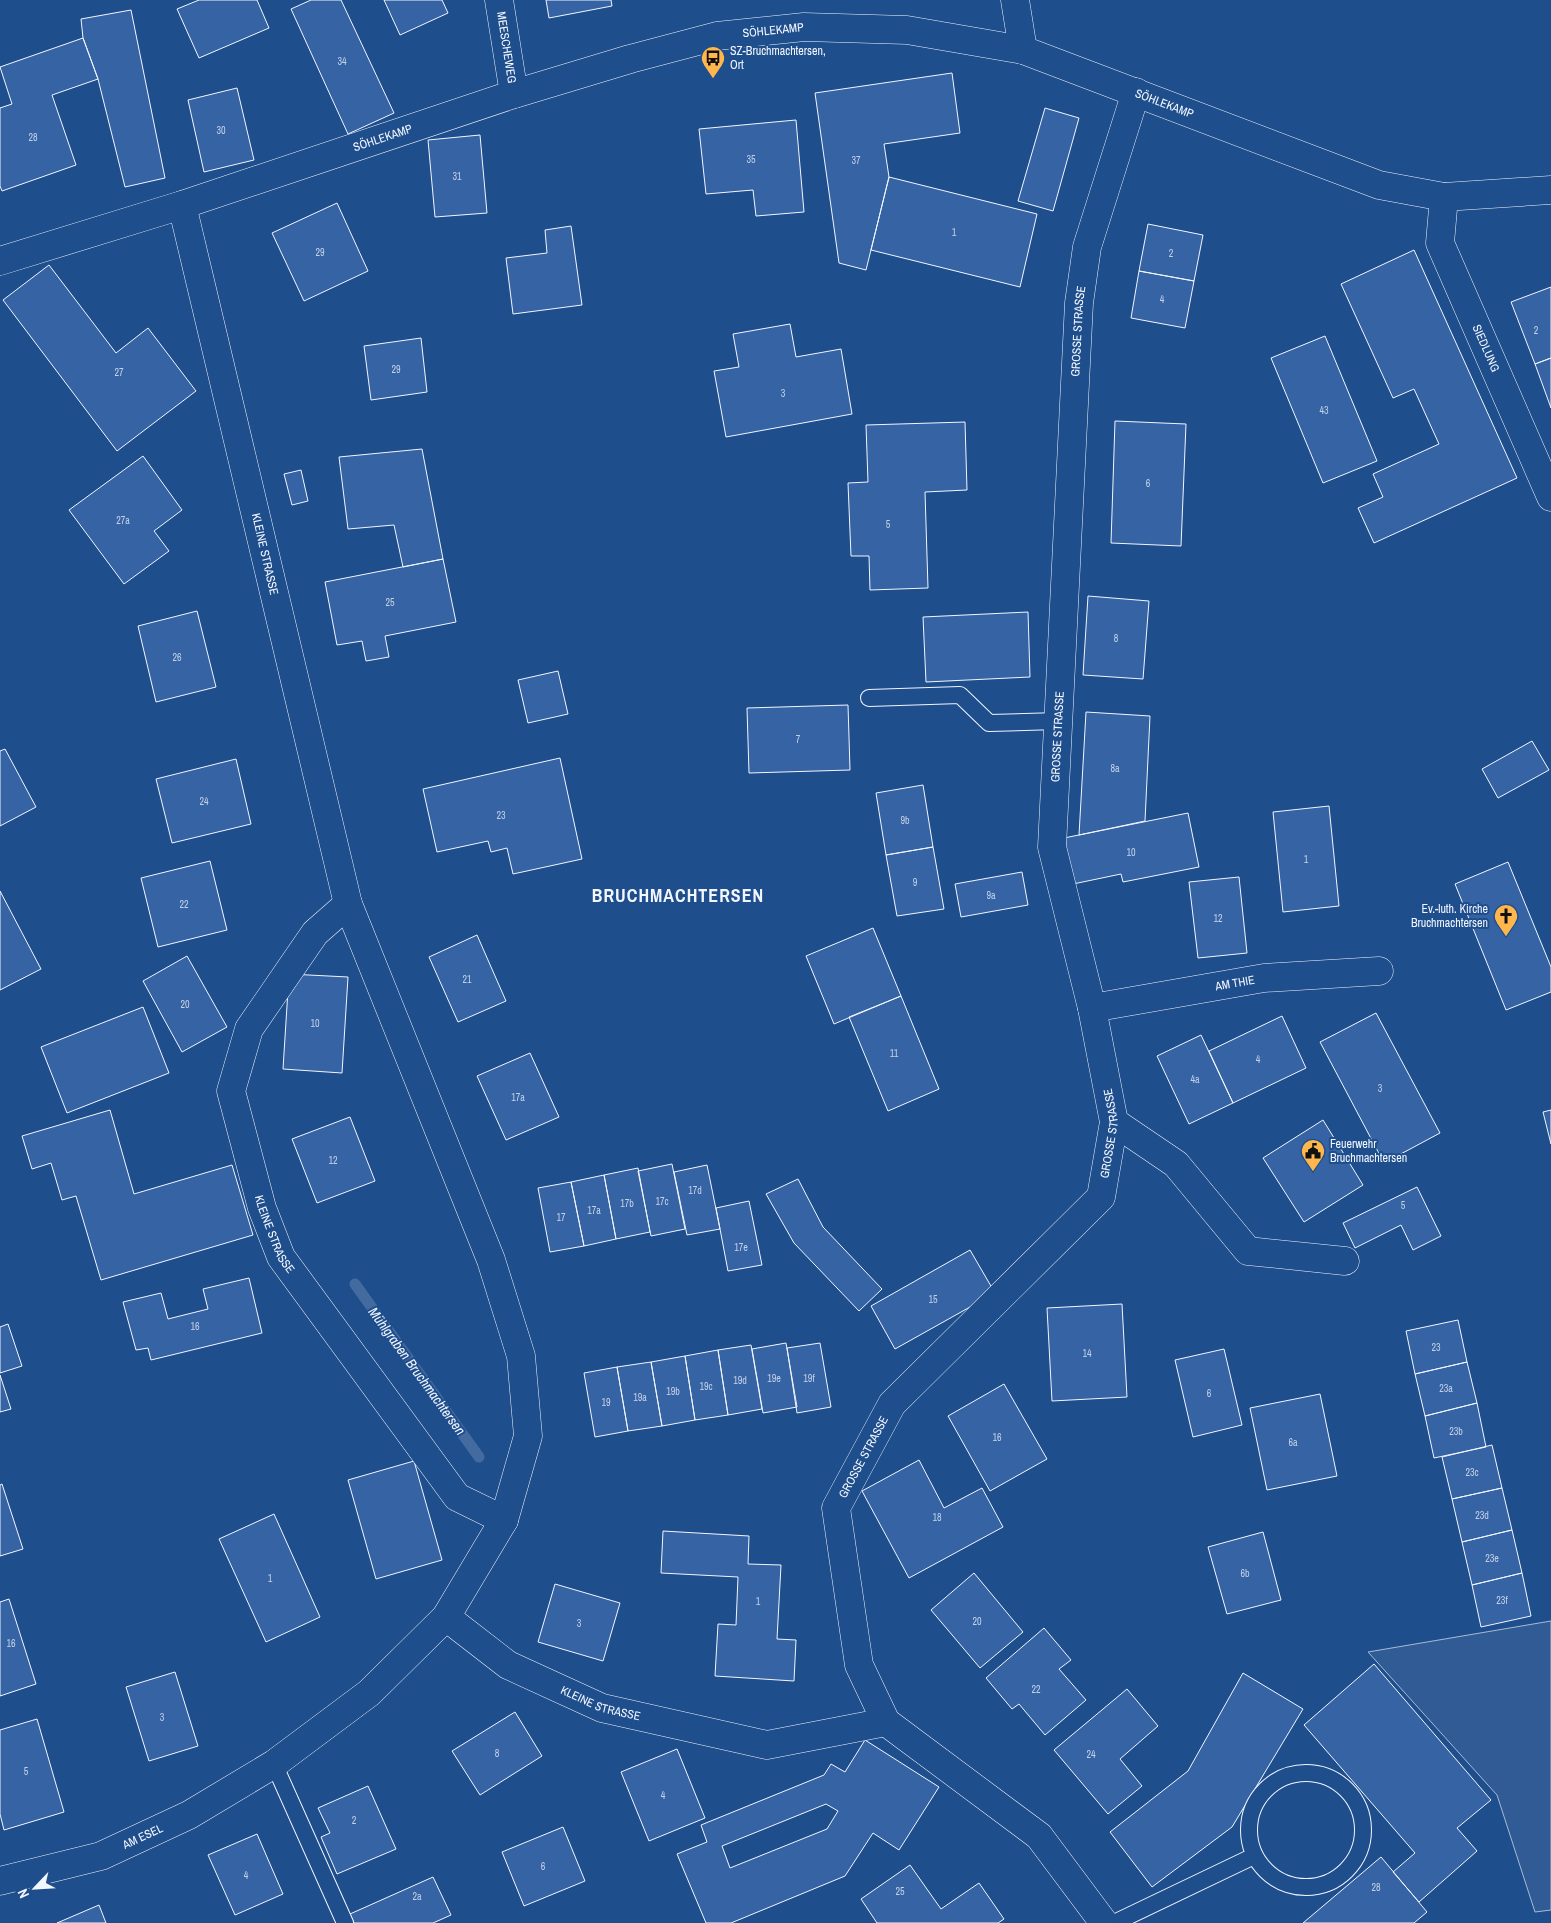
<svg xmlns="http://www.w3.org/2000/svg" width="1551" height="1923" font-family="'Archivo Narrow',sans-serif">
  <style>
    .built { fill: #305b95; stroke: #a8bbd7 }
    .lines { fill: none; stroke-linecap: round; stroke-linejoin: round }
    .stream { stroke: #446ba0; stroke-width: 11 }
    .building { fill: #3563a3; stroke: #f2f6ff; fill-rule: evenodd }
    .lane-casing { stroke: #f2f6ff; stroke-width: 18 }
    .street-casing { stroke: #f2f6ff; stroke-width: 29 }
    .secondary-casing { stroke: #f2f6ff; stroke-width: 29 }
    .lane { stroke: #1f4e8c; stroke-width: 16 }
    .street { stroke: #1f4e8c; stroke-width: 28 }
    .secondary { stroke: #1f4e8c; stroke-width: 28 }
    .labels { text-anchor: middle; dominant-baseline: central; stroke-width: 4; stroke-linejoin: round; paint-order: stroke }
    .number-label { font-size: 10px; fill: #c3d1e8 }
    .street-label { font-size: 12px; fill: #f2f6ff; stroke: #1f4e8c }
    .poi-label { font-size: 12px; fill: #f2f6ff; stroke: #1f4e8c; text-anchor: start }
    .water-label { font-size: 14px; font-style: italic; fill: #f2f6ff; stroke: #1f4e8c }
    .district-label { font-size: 18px; font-weight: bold; letter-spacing: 1px; fill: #f2f6ff; stroke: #1f4e8c }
  </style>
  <rect width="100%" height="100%" fill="#1f4e8c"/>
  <!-- built -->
  <path class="built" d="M1551,1621V1910L1535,1912L1497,1795L1368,1652Z"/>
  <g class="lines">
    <!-- stream -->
    <path class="stream" d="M355,1284L479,1457"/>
  </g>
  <!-- building -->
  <path class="building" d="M199,0H257L269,28L199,58L177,9Z
    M311,0H341L394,113L348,134L291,9Z
    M384,0H442L448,13L400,35Z
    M546,0H611L612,6L549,18Z
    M131,10L165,178L125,187L98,79L83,38L81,19Z
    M83,38L98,79L52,95L76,165L2,191L0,186V108L12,104L0,67Z
    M952,73L960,133L884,144L889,177L866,270L839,263L815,93Z
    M237,88L254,160L204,172L188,100Z
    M1045,108L1079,118L1053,211L1018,201Z
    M796,120L804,212L756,216L753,190L706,194L699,129Z
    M480,135L487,213L435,217L428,140Z
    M889,177L1037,214L1020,287L871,250Z
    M337,203L368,271L304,301L272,233Z
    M1148,224L1203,235L1194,281L1139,271Z
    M571,226L582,305L513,314L506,258L547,253L545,230Z
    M1414,250L1517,478L1374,543L1358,508L1383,497L1373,474L1439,444L1414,389L1393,398L1341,284Z
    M49,265L116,353L148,328L196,391L117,451L3,300Z
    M1139,271L1194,281L1185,328L1131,318Z
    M1551,287V358L1535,364L1511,302Z
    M790,324L796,357L841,349L852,414L726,437L714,371L739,367L733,334Z
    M1325,336L1377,461L1323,483L1271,358Z
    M421,338L427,392L371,400L364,346Z
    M1551,358V408L1535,364Z
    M1115,421L1186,424L1181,546L1111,543Z
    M965,422L967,490L925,492L928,588L870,590L869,556H851L848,483L868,482L866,425Z
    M422,449L443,559L403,567L394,525L348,529L339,457Z
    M143,456L182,510L154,531L169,551L124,584L69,510Z
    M301,470L308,501L292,505L284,474Z
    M443,559L456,622L385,636L389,657L366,661L362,641L337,645L325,582Z
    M1088,596L1149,601L1143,679L1083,675Z
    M197,611L216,687L156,702L138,626Z
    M1028,612L1030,677L926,682L923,617Z
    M558,671L568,714L528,723L518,680Z
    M848,705L850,770L749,773L747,708Z
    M1086,712L1150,716L1145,821L1079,835Z
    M1532,741L1549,770L1498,798L1482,769Z
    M5,749L36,807L0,826V751Z
    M560,758L582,859L513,874L507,848L491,852L488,841L437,852L423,789Z
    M236,759L251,824L172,843L156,779Z
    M923,785L933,847L886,855L876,793Z
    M1329,806L1339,906L1283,912L1273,812Z
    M1188,813L1199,867L1123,882L1121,874L1073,884L1064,838Z
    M933,847L944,909L897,916L886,855Z
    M210,861L227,930L158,947L141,878Z
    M1508,862L1551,967V992L1506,1010L1455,884Z
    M1022,872L1028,905L961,917L955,884Z
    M1239,877L1247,953L1198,958L1189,882Z
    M0,891L41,969L0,990Z
    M873,928L901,996L834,1024L806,956Z
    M477,935L506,1001L458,1022L429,957Z
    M187,956L227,1027L182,1052L143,981Z
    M289,974L348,977L342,1073L283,1069Z
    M901,996L939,1089L888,1111L849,1017Z
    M143,1007L169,1073L67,1113L41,1047Z
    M1376,1013L1440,1133L1384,1163L1320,1042Z
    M1282,1016L1306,1068L1233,1103L1209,1051Z
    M1201,1035L1233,1103L1189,1124L1157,1056Z
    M530,1053L559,1117L506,1140L477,1076Z
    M110,1110L134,1194L232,1165L253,1235L101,1280L76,1196L62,1200L51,1163L32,1169L22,1136Z
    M1551,1110V1144L1543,1112Z
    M350,1117L375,1181L317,1203L292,1139Z
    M1323,1120L1363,1185L1304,1222L1263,1158Z
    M672,1164L685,1229L651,1236L638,1171Z
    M707,1165L720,1229L687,1235L674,1172Z
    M638,1168L650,1232L616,1239L604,1175Z
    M604,1175L616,1239L584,1246L571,1182Z
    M798,1179L823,1227L882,1289L859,1311L794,1243L766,1194Z
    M571,1182L584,1246L550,1252L538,1188Z
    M1417,1187L1441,1236L1413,1250L1401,1225L1355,1248L1343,1223Z
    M749,1201L762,1265L728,1271L716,1208Z
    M970,1250L995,1293L895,1349L871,1306Z
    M249,1278L262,1333L151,1360L148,1348L136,1350L123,1302L161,1293L168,1319L208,1309L203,1289Z
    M1122,1304L1127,1397L1052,1401L1047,1308Z
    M1458,1320L1467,1362L1415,1374L1406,1331Z
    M8,1324L22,1366L0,1373V1327Z
    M786,1343L797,1407L763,1413L752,1349Z
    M820,1343L831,1407L797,1413L787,1348Z
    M751,1345L762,1409L728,1415L718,1350Z
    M1224,1349L1242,1425L1193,1437L1175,1360Z
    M718,1350L728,1415L695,1420L685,1356Z
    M685,1356L695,1420L662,1426L651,1362Z
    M651,1362L662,1426L628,1431L617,1367Z
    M1467,1362L1477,1403L1425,1416L1415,1374Z
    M617,1367L628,1431L595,1437L584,1373Z
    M0,1375L11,1409L0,1412Z
    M1004,1384L1047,1459L990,1491L948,1416Z
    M1320,1394L1337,1476L1267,1490L1250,1408Z
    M1477,1403L1486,1447L1434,1458L1425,1416Z
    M1492,1445L1502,1488L1452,1499L1442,1457Z
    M919,1460L944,1508L982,1488L1003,1527L909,1578L862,1491Z
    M414,1461L442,1560L376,1579L348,1480Z
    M2,1484L23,1549L0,1556V1485Z
    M1502,1488L1512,1530L1462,1542L1452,1499Z
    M274,1514L320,1617L266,1642L219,1539Z
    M1512,1530L1522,1573L1472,1585L1462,1542Z
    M663,1531L749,1536L748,1564L781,1565L777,1639L796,1640L794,1681L715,1676L718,1624L736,1625L738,1577L661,1573Z
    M1263,1532L1281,1600L1227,1614L1208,1547Z
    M974,1573L1023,1632L980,1668L931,1610Z
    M1522,1573L1531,1616L1481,1627L1472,1585Z
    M555,1584L620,1603L603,1661L538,1642Z
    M9,1599L36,1684L0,1696V1602Z
    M1044,1628L1071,1660L1059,1669L1086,1700L1045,1735L1019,1704L1012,1709L986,1678Z
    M1374,1664L1491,1800L1457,1828L1477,1851L1419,1902L1393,1872L1415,1853L1304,1725Z
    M175,1672L198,1746L149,1761L126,1687Z
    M1243,1673L1303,1709L1232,1827L1152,1887L1110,1832L1188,1771Z
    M1127,1689L1158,1726L1120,1759L1142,1786L1108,1814L1054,1750Z
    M515,1712L542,1756L480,1795L452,1751Z
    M37,1719L64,1812L4,1830L0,1814V1730Z
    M865,1740L939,1787L899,1850L873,1833L845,1876L731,1923H706L677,1854L707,1842L701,1825L824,1775L831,1764L845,1772ZM826,1804L838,1811L827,1829L730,1868L722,1846Z
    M677,1749L705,1818L649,1841L621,1772Z
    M368,1786L396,1849L337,1874L321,1837L330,1833L318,1808Z
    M563,1827L585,1881L524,1906L502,1852Z
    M257,1834L283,1894L235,1915L208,1855Z
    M1381,1857L1427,1912L1414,1923H1303Z
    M910,1865L941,1909L979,1883L1004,1919L998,1923H877L861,1899Z
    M433,1877L451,1915L433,1923H354L350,1914Z
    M99,1905L106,1923H57Z"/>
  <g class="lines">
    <!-- lane casing -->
    <g class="lane-casing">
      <path id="lane" d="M869,698L960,695L989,723L1058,721
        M274,1764L345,1923
        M1249 1830a57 57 0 1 1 114 0a57 57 0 1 1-114 0Z
        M1114,1923L1254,1856"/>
    </g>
    <!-- street casing -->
    <g class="street-casing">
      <g id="street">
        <path id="s1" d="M499,0L514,94"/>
        <path d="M1015,0L1023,50"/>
        <path id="s2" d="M1444,197L1440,243L1551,497"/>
        <path id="s3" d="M348,904L315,933L249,1029L231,1091L262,1208L281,1257L457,1497L504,1520"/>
        <path id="s4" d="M1092,1008L1264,978L1379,971"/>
        <path d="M1114,1122L1176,1164L1248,1251L1345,1261"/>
        <path id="s5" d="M446,1617L508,1665L602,1708L767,1745L886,1722"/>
        <path id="s6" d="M0,1881L101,1856L189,1815L274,1764L369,1693L446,1617L504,1520L528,1436L521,1356L491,1260L348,904L182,205"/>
        <path id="s7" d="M1104,1923L1039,1836L886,1722L859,1665L836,1508L892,1404L1101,1197L1114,1122L1092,1008L1052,847L1079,303L1087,247L1136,92"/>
      </g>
    </g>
    <!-- secondary casing -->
    <g class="secondary-casing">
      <g id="secondary">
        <path id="s8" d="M0,261L182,205L514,94L630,59L717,36L804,27L907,30L1023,50L1379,185L1444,197L1551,190"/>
      </g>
    </g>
    <!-- lane -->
    <use href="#lane" class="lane"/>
    <!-- street -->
    <use href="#street" class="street"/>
    <!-- secondary -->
    <use href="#secondary" class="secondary"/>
  </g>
  <!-- icons -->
  <defs>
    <g id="bus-pin" transform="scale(1.25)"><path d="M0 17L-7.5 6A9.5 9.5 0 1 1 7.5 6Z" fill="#ffb74d" stroke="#1f4e8c"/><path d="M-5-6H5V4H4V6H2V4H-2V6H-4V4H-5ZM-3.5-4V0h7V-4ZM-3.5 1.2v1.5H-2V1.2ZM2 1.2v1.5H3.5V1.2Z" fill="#111"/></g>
    <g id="church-pin" transform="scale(1.25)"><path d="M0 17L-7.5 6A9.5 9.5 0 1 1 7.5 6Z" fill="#ffb74d" stroke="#1f4e8c"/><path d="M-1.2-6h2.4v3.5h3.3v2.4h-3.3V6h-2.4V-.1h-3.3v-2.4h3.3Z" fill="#111"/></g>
    <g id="civic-pin" transform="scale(1.25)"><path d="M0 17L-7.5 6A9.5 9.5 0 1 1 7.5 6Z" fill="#ffb74d" stroke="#1f4e8c"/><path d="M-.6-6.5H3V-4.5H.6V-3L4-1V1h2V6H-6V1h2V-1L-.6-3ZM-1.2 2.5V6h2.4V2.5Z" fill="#111"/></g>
  </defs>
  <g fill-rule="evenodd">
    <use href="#bus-pin" x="713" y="58"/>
    <use href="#church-pin" x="1506" y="916"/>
    <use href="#civic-pin" x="1313" y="1151"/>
  </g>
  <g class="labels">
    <!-- number labels -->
    <g class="number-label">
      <text x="342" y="61">34</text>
      <text x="221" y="130">30</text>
      <text x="33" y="137">28</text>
      <text x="751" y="159">35</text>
      <text x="856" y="160">37</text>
      <text x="457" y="176">31</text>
      <text x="954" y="232">1</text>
      <text x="320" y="252">29</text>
      <text x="1171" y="253">2</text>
      <text x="1162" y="299">4</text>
      <text x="1536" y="330">2</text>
      <text x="396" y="369">29</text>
      <text x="119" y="372">27</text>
      <text x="783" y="393">3</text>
      <text x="1324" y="410">43</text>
      <text x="1148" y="483">6</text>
      <text x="123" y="520">27a</text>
      <text x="888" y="524">5</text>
      <text x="390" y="602">25</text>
      <text x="1116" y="638">8</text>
      <text x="177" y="657">26</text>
      <text x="798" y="739">7</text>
      <text x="1115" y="768">8a</text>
      <text x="204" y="801">24</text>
      <text x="501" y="815">23</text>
      <text x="905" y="820">9b</text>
      <text x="1131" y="852">10</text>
      <text x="1306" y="859">1</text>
      <text x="915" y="882">9</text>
      <text x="991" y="895">9a</text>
      <text x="184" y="904">22</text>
      <text x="1218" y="918">12</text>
      <text x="467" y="979">21</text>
      <text x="185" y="1004">20</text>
      <text x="315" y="1023">10</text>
      <text x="894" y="1053">11</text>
      <text x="1258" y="1059">4</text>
      <text x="1195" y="1079">4a</text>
      <text x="1380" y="1088">3</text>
      <text x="518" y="1097">17a</text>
      <text x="333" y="1160">12</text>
      <text x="695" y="1190">17d</text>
      <text x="662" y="1201">17c</text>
      <text x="627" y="1203">17b</text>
      <text x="1403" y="1205">5</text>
      <text x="594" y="1210">17a</text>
      <text x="561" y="1217">17</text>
      <text x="741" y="1247">17e</text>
      <text x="933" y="1299">15</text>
      <text x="195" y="1326">16</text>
      <text x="1436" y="1347">23</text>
      <text x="1087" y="1353">14</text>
      <text x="774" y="1378">19e</text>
      <text x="809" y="1378">19f</text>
      <text x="740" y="1380">19d</text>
      <text x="706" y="1386">19c</text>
      <text x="1446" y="1388">23a</text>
      <text x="673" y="1391">19b</text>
      <text x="1209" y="1393">6</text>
      <text x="640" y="1397">19a</text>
      <text x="606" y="1402">19</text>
      <text x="1456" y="1431">23b</text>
      <text x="997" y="1437">16</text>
      <text x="1293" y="1442">6a</text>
      <text x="1472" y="1472">23c</text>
      <text x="1482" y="1515">23d</text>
      <text x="937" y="1517">18</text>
      <text x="1492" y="1558">23e</text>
      <text x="1245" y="1573">6b</text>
      <text x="270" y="1578">1</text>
      <text x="1502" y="1600">23f</text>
      <text x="758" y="1601">1</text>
      <text x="977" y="1621">20</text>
      <text x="579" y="1623">3</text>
      <text x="11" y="1643">16</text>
      <text x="1036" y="1689">22</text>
      <text x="162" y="1717">3</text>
      <text x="497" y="1753">8</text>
      <text x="1091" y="1754">24</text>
      <text x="26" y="1771">5</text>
      <text x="663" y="1795">4</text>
      <text x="354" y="1820">2</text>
      <text x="543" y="1866">6</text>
      <text x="246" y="1875">4</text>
      <text x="1376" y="1887">28</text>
      <text x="900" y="1891">25</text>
      <text x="417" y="1896">2a</text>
    </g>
    <!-- street labels -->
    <g class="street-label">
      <text stroke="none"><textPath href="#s8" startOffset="808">SÖHLEKAMP</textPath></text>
      <text stroke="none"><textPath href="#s1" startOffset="48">MEESCHEWEG</textPath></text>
      <text stroke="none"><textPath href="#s8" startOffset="1211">SÖHLEKAMP</textPath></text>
      <text stroke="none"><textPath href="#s8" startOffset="402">SÖHLEKAMP</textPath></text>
      <text stroke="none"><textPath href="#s7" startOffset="1808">GROSSE STRASSE</textPath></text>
      <text stroke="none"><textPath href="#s2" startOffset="161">SIEDLUNG</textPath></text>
      <text transform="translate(265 554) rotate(77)">KLEINE STRASSE</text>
      <text stroke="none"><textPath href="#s7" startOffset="1402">GROSSE STRASSE</textPath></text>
      <text stroke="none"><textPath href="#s4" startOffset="145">AM THIE</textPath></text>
      <text stroke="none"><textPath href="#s7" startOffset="998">GROSSE STRASSE</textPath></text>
      <text stroke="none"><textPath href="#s3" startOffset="375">KLEINE STRASSE</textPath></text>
      <text stroke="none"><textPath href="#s7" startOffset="579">GROSSE STRASSE</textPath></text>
      <text stroke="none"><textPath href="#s5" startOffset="179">KLEINE STRASSE</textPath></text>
      <text stroke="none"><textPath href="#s6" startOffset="150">AM ESEL</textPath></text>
    </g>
    <!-- poi labels -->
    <g class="poi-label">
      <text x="730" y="51">SZ-Bruchmachtersen,<tspan x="730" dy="14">Ort</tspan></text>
      <text x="1488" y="909" text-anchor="end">Ev.-luth. Kirche<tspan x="1488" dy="14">Bruchmachtersen</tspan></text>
      <text x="1330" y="1144">Feuerwehr<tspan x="1330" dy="14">Bruchmachtersen</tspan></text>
    </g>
    <!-- water labels -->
    <g class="water-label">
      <text transform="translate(417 1371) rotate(54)">Mühlgraben Bruchmachtersen</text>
    </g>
    <!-- district labels -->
    <g class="district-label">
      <text x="678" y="895">BRUCHMACHTERSEN</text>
    </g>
  </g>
  <!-- north arrow -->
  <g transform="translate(35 1888) rotate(245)" stroke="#1f4e8c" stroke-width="4" paint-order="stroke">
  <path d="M0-4L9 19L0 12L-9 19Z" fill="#f2f6ff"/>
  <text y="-8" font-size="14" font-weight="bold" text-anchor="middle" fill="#f2f6ff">N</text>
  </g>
</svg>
